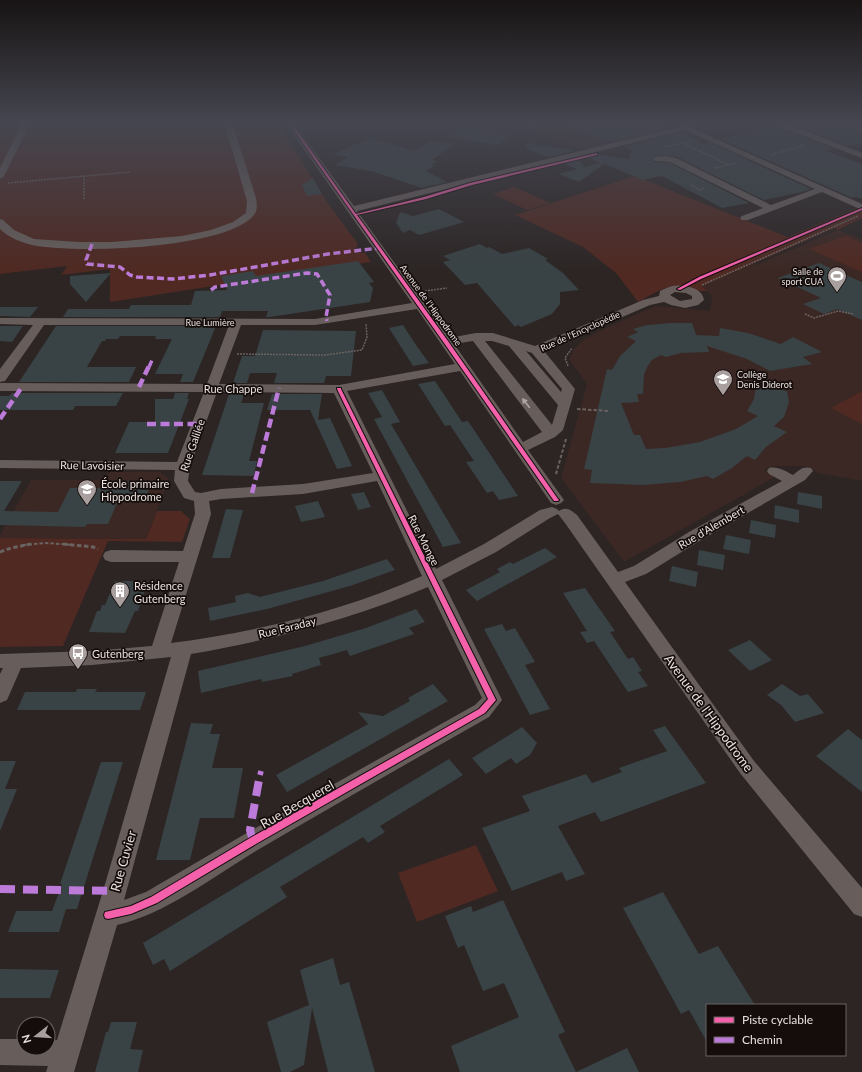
<svg xmlns="http://www.w3.org/2000/svg" width="862" height="1072" font-family="Lato,sans-serif">
  <style>
    .built { fill: #3b2824 }
    .green { fill: #4f2922 }
    .building { fill: #394244 }
    .lines { fill: none; stroke-linecap: round; stroke-linejoin: round }
    .path-far2 { stroke: #696260; stroke-width: 1.5; stroke-dasharray: 2 1; stroke-linecap: butt }
    .path-far1 { stroke: #696260; stroke-width: 2; stroke-dasharray: 3.5 2; stroke-linecap: butt }
    .path { stroke: #696260; stroke-width: 3; stroke-dasharray: 4.5 2.5; stroke-linecap: butt }
    .minor { fill: #675e5c; fill-rule: evenodd }
    .quiet-far3 { stroke: #bd7bd9; stroke-width: 3.5; stroke-dasharray: 7 3.5; stroke-linecap: butt }
    .quiet-far2 { stroke: #bd7bd9; stroke-width: 4.5; stroke-dasharray: 9 4.5; stroke-linecap: butt }
    .quiet-far1 { stroke: #bd7bd9; stroke-width: 5.5; stroke-dasharray: 12 5.5; stroke-linecap: butt }
    .quiet { stroke: #bd7bd9; stroke-width: 8; stroke-dasharray: 15 8; stroke-linecap: butt }
    .cycleway-casing { stroke: #140d0c; stroke-width: 2 }
    .cycleway { fill: #f560ab; fill-rule: evenodd }
    .oneway { fill: #afa6a4 }
    .labels { text-anchor: middle; dominant-baseline: central; stroke-width: 3.5; stroke-linejoin: round; paint-order: stroke }
    .far-poi-label { font-size: 9px; fill: #eae1df; stroke: #140d0c; text-anchor: end }
    .far-street-label { font-size: 9px; fill: #eae1df; stroke: #140d0c }
    .street-label { font-size: 11px; fill: #eae1df; stroke: #140d0c }
    .poi-label { font-size: 11px; fill: #eae1df; stroke: #140d0c; text-anchor: start }
    .near-street-label { font-size: 13px; fill: #eae1df; stroke: #140d0c }
  </style>
  <rect width="100%" height="100%" fill="#2c2524"/>
  <!-- built -->
  <path class="built" d="M512,122H671L680,127L586,150L579,149Z
    M838,230L862,239V481L818,473L805,466H773L764,470L775,477L624,562L561,478L587,384L569,359L574,349L583,340L599,331L655,306L710,311L712,296L701,286L753,264L756,265Z
    M110,472H160L169,479L146,539L0,538V535L31,480H97Z"/>
  <!-- green -->
  <path class="green" d="M0,122H277L285,134L283,136L287,137L327,202L358,244L355,250L357,252L365,253L371,262L110,302V269L61,275L67,266L0,274Z
    M635,176L788,237L862,206V218L838,230L835,228L702,286L707,291C694,292 682,285 670,287C661,288 646,298 638,302L617,274L583,247L515,215Z
    M514,187L550,203L527,210L493,194Z
    M846,236L862,243V272L809,249Z
    M862,391V424L831,408Z
    M157,511H181L190,519L182,542L108,541L63,646L0,647V538L146,539Z
    M476,845L498,891L417,922L398,873Z"/>
  <!-- building -->
  <path class="building" d="M558,122H658L670,128L609,142L557,124Z
    M788,122H835L862,133V143L848,146Z
    M775,125L776,127L834,149L825,151L862,164V199L855,197L852,198L721,139Z
    M462,126L512,134L497,145L447,137Z
    M680,133L704,144L709,142L811,189L802,192L764,200L677,157L665,155L654,156L652,160L654,162L670,163L749,203L722,208L662,176L643,180L604,164L579,182L559,174L577,169L561,162L578,158L584,167L600,163L589,158L590,155L595,154L629,159L632,150L623,147Z
    M371,138L414,151L430,141L454,144L432,160L437,161L432,164L435,165L426,171L447,182L422,188L371,171L335,165L348,157L334,154Z
    M527,143L574,150V151L548,157L525,148Z
    M313,178L322,194L307,196L302,185Z
    M439,209L464,222L419,235L410,230L403,233L396,223L400,212L413,216Z
    M480,244L487,248L489,247L502,254L529,248L548,259L545,260L563,273L579,290L560,292V304L552,314L521,327L518,325L515,327L477,283L465,285L443,262L450,260L443,256Z
    M358,261L374,282L369,283L373,288L370,302L270,317H266L268,311H222L220,317H63L68,309H129L131,305H191L195,291L227,290L221,276L253,271L256,276Z
    M819,263L862,282V320L837,309L824,314L803,304L821,298L778,278Z
    M111,273L86,302L70,284V276Z
    M0,307H38L30,317L0,316Z
    M672,323H692L696,335L719,336L720,328L748,333L781,344L793,337L822,352L803,357L812,364L770,371L747,359L707,346L709,352L681,353L666,357L661,355L652,360L647,367L644,375L643,394H637L639,402L621,403L634,435H640L646,449L665,448L700,442L736,429L758,416L747,411L754,399L756,386L787,391L789,402L784,417L774,426L787,432L766,447L755,460L747,456L732,468L713,479L707,476L680,482L643,485L590,483L592,470L584,469L607,369L612,370L620,356L636,341L627,337L638,332L633,329L647,325Z
    M403,325L416,345L429,363L413,366L389,328Z
    M0,326H23L12,342L0,341Z
    M56,326H216L193,382H180L183,374H155L172,339H155L156,336H120L118,339H106L105,341H102L87,367H136L129,382H19Z
    M263,330L356,331L351,376H326L324,383H274L277,373H250L247,383H233L242,356H255Z
    M435,381L462,422L468,421L518,496L499,500L493,491L487,493L466,462L474,461L450,425L445,426L418,384Z
    M382,390L400,422L391,424L461,543L443,547L374,419L382,417L368,393Z
    M12,393H123L116,406H75L73,410H0V396H9Z
    M175,393H189L187,399H189L168,453H115L129,422H155V399H173Z
    M229,394H244L241,403H264L249,461H257L254,474L253,476L202,475Z
    M272,394H322L318,420L330,418L352,466L337,469L310,410H267Z
    M0,481H22L4,511L58,512L70,488H113L116,481H153L147,494H121L108,524H87L85,527L0,525Z
    M364,492L371,507L358,510L351,494Z
    M798,492L822,496V509L797,504Z
    M318,501L325,517L301,522L295,506Z
    M775,505L799,510V523L774,518Z
    M226,509L243,510L230,558H212Z
    M751,520L776,525L775,538L749,533Z
    M726,535L751,540L749,554L723,549Z
    M545,548L557,557L477,601L466,590L500,572L497,569L510,562L513,564Z
    M699,550L725,555L723,570L697,565Z
    M387,559L395,570L350,586L267,609L210,621L208,608L236,602L235,596L248,593L260,597L323,581Z
    M672,566L698,572L696,587L669,581Z
    M115,581H148L138,611H135L125,633L89,632L97,611H100L102,605H105Z
    M585,588L615,631L610,632L628,659L633,657L642,671L638,672L648,686L628,692L594,641L587,643L580,632L587,631L563,593Z
    M416,609L425,622L409,628L414,634L350,656L347,650L319,658L321,665L292,674L293,676L262,682L261,679L201,693L198,671L305,646L366,628Z
    M502,624L506,631L515,628L535,662L525,665L550,709L530,715L484,629Z
    M750,640L772,660L750,671L728,650Z
    M433,684L448,701L287,792L276,775L368,724L358,712L383,716L410,701L408,698Z
    M782,684L800,696L808,694L824,713L795,722L781,705L767,695Z
    M77,689H97L95,692H146L140,710H17L25,692H76Z
    M191,723L213,724L210,734H220L212,768H243L234,818H200L190,860H156Z
    M665,726L706,783L601,822L595,812L558,826L585,874L566,881L562,872L512,891L482,828L530,811L522,796L586,774L592,783L622,772L619,768L667,751L653,730Z
    M522,727L537,743L530,755L516,764L511,758L486,774L472,758Z
    M848,729L862,740V792L816,756Z
    M449,759L463,775L380,826L385,832L368,843L363,837L280,887L287,897L170,971L164,959L153,965L143,943Z
    M0,761H16L5,789H17L0,831Z
    M101,762H123L77,909H66L59,932H8L16,911H52L62,884H60L67,863Z
    M663,892L699,954L718,946L755,1005H707V1042L689,1010L681,1014L623,908Z
    M503,900L565,1032L558,1035L576,1072L627,1048L639,1072H460L451,1046L519,1017L504,983L483,991L464,945L458,948L445,916L471,906L473,912Z
    M333,958L340,985L349,982L375,1072H328L312,1008L304,1065L290,1072H281L267,1022L309,1005L300,970Z
    M0,969H6L59,970L50,998H0Z
    M111,1022H137L130,1049L143,1050L138,1072H95L106,1032H108Z"/>
  <g class="lines">
    <!-- path-far2 -->
    <path class="path-far2" d="M683,143L729,165
      M665,147L691,141
      M771,155L805,145
      M715,168L737,163
      M84,176V200
      M8,183L130,172
      M691,185L700,190L704,188
      M702,285L858,216
      M425,291L447,288
      M805,314L814,318L838,311L853,314
      M237,354L325,355L362,350L367,337L366,324
      M568,366L565,358L572,348"/>
    <!-- path-far1 -->
    <path class="path-far1" d="M577,409L609,411
      M556,474L566,439
      M23,545L46,543L74,545"/>
    <!-- path -->
    <path class="path" d="M63,544L93,547L98,549
      M0,552L11,548L31,544"/>
    <!-- minor -->
    <path class="minor" d="M23,122H31L4,176L0,179V168Z
      M224,122H232L256,198C257,204 258,211 253,216C224,249 75,254 32,245C20,242 8,237 0,229V219L3,220L14,230L34,239L79,242H112L182,236L211,230L233,222L246,213L247,201Z
      M285,122H293L354,206L679,127L693,122H705L692,128L862,204V210L822,192L748,220H742L740,218L742,216L763,208L670,162L654,161L653,159L654,157L665,156L676,158L771,205L815,189L685,130L357,211L449,338L476,333H493L535,346L643,300L659,296L660,291C664,289 668,287 672,286C682,284 703,287 704,300L698,305L685,308L671,305L664,302L650,305L544,351L575,389L563,430L555,437L528,450L564,500L561,503L556,505L551,503L460,371L347,391L436,569L484,544L540,510L552,507L557,509L559,511C566,506 571,510 577,515L618,572L634,566L689,532L782,481L769,474L767,471L769,468C778,466 785,471 793,475C800,470 802,466 811,468L813,471L805,480L701,540L646,574L625,582L754,761L862,888V917L854,914L740,773L565,523L558,514L550,518L496,552L442,580L502,700L489,717C413,760 336,804 261,848C217,874 166,914 117,925L74,1072H46L48,1066L0,1065V1039H24V1048H48V1039L57,1040L103,891L171,657L92,665L21,668L7,700L0,703V674L3,668H0V654L92,651L152,646L179,562H111L105,560L103,556L105,552L111,550L183,551L195,514L194,501L184,498L174,481L175,470L0,468V460L177,462L204,392L0,391V383L207,384L229,325H44L5,381L0,382V369L33,325L0,324V318L315,319L412,303ZM675,292L686,293L692,296V299L680,301L670,295ZM417,309L455,364L339,385L219,384L241,325H315ZM473,341L542,432L523,442L454,344ZM485,341H492L509,346L558,405L552,425ZM526,351L532,353L562,389L561,392ZM217,392L334,393L373,473L303,484L221,489L201,493L195,492L188,481L190,466ZM377,481L422,576C344,611 256,632 171,643L211,514L209,501L221,499L303,494ZM428,587L482,698L475,705L245,834L146,892L124,900L191,654C272,640 352,619 428,587Z
      M520,122H531L537,126L533,128Z
      M775,122H783L862,153V158L777,126Z
      M836,122H848L862,127V132Z"/>
    <!-- quiet-far3 -->
    <path class="quiet-far3" d="M92,244L86,260L87,264L120,267L130,275L137,277L173,279L210,275L328,254L379,248
      M211,290L215,287L307,273L317,274L330,295L326,317L327,321
      M149,367L153,358"/>
    <!-- quiet-far2 -->
    <path class="quiet-far2" d="M139,387L149,366
      M0,419L22,387
      M147,424H199
      M252,493L279,388"/>
    <!-- quiet-far1 -->
    <path class="quiet-far1" d="M260,775L261,771"/>
    <!-- quiet -->
    <path class="quiet" d="M253,841L250,830L260,774
      M0,889L115,891"/>
    <!-- cycleway casing -->
    <g class="cycleway-casing">
      <path id="cycleway" d="M288,122H291L356,214L424,197L470,183L597,153V155L472,185L426,199L357,215L448,341L558,499L559,500L558,501H554L444,343Z
        M862,208V210L701,279L680,290L677,289L699,277Z
        M337,388H341V389L496,700L485,713L256,844L157,903L131,914L108,919L105,918L104,915L105,912L131,906L151,897L250,838L479,709L488,699L337,389Z"/>
    </g>
    <!-- cycleway -->
    <use href="#cycleway" class="cycleway"/>
  </g>
  <!-- one-way arrows -->
  <defs><path id="oneway-solid" d="M-6-.8H1V-3.2L6.5 0L1 3.2V.8H-6Z"/></defs>
  <use class="oneway" href="#oneway-solid" transform="translate(526 403) rotate(-128)"/>
  <!-- sky -->
  <linearGradient id="sky" x2="0" y2="1"><stop stop-color="#181414"/><stop offset="0.45" stop-color="#454650"/><stop offset="1" stop-color="#454650" stop-opacity="0"/></linearGradient>
  <rect width="862" height="272" fill="url(#sky)"/>
  <!-- icons -->
  <defs>
    <g id="stadium-pin" transform="scale(1)"><path d="M0 17L-7.5 6A9.5 9.5 0 1 1 7.5 6Z" fill="#a89f9e" stroke="#140d0c"/><path d="M0-5a6.5 5 0 1 0 0 10a6.5 5 0 1 0 0-10ZM-3.5-1.8h7v3.6h-7Z" fill="#fff"/></g>
    <g id="school-pin" transform="scale(1)"><path d="M0 17L-7.5 6A9.5 9.5 0 1 1 7.5 6Z" fill="#a89f9e" stroke="#140d0c"/><path d="M0-5L7-2L0 1L-7-2ZM-4 1L0 2.5L4 1V4Q0 6-4 4Z" fill="#fff"/></g>
    <g id="building-pin" transform="scale(1)"><path d="M0 17L-7.5 6A9.5 9.5 0 1 1 7.5 6Z" fill="#a89f9e" stroke="#140d0c"/><path d="M-4-6H4V6H1V3H-1V6H-4ZM-2.5-4.3h1.7v1.8h-1.7ZM.8-4.3h1.7v1.8H.8ZM-2.5-1h1.7V.8h-1.7ZM.8-1h1.7V.8H.8Z" fill="#fff"/></g>
    <g id="bus-pin" transform="scale(1)"><path d="M0 17L-7.5 6A9.5 9.5 0 1 1 7.5 6Z" fill="#a89f9e" stroke="#140d0c"/><path d="M-5-6H5V4H4V6H2V4H-2V6H-4V4H-5ZM-3.5-4V0h7V-4ZM-3.5 1.2v1.5H-2V1.2ZM2 1.2v1.5H3.5V1.2Z" fill="#fff"/></g>
  </defs>
  <g fill-rule="evenodd">
    <use href="#stadium-pin" x="837" y="276"/>
    <use href="#school-pin" x="723" y="379"/>
    <use href="#school-pin" x="87" y="489"/>
    <use href="#building-pin" x="120" y="591"/>
    <use href="#bus-pin" x="78" y="653"/>
  </g>
  <g class="labels">
    <!-- far-poi labels -->
    <g class="far-poi-label">
      <text x="823" y="271">Salle de<tspan x="823" dy="10">sport CUA</tspan></text>
      <text x="737" y="374" text-anchor="start">Collège<tspan x="737" dy="10">Denis Diderot</tspan></text>
    </g>
    <!-- far-street labels -->
    <g class="far-street-label">
      <text transform="translate(431 305) rotate(54)">Avenue de l'Hippodrome</text>
      <text x="210" y="322">Rue Lumière</text>
      <text transform="translate(580 331) rotate(-24)">Rue de l'Encyclopédie</text>
    </g>
    <!-- street labels -->
    <g class="street-label">
      <text x="233" y="388">Rue Chappe</text>
      <text transform="translate(192 445) rotate(-71)">Rue Galilée</text>
      <text transform="translate(92 465) rotate(1)">Rue Lavoisier</text>
      <text transform="translate(711 527) rotate(-30)">Rue d'Alembert</text>
      <text transform="translate(424 540) rotate(63)">Rue Monge</text>
      <text transform="translate(287 627) rotate(-14)">Rue Faraday</text>
    </g>
    <!-- poi labels -->
    <g class="poi-label">
      <text x="101" y="483">École primaire<tspan x="101" dy="13">Hippodrome</tspan></text>
      <text x="134" y="585">Résidence<tspan x="134" dy="13">Gutenberg</tspan></text>
      <text x="92" y="653">Gutenberg</text>
    </g>
    <!-- near-street labels -->
    <g class="near-street-label">
      <text transform="translate(709 713) rotate(54)">Avenue de l'Hippodrome</text>
      <text transform="translate(297 804) rotate(-30)">Rue Becquerel</text>
      <text transform="translate(123 861) rotate(-74)">Rue Cuvier</text>
    </g>
  </g>
  <!-- legend -->
  <rect x="706" y="1004" width="140" height="52" fill="#140d0c" stroke="#6a6260"/>
  <rect x="714" y="1017" width="20" height="6" fill="#f560ab" stroke="#6a6260"/>
  <text x="742" y="1024" font-size="12" fill="#eae1df">Piste cyclable</text>
  <rect x="714" y="1037" width="20" height="6" fill="#bd7bd9" stroke="#6a6260"/>
  <text x="742" y="1044" font-size="12" fill="#eae1df">Chemin</text>
  <!-- north arrow -->
  <g transform="translate(36 1036) rotate(253)"><circle r="19" fill="#140d0c" stroke="#6a6260"/>
  <path d="M0-3L7 15L0 10L-7 15Z" fill="#a89f9e"/>
  <text y="-6" font-size="11" font-weight="bold" text-anchor="middle" fill="#eae1df">N</text>
  </g>
</svg>
